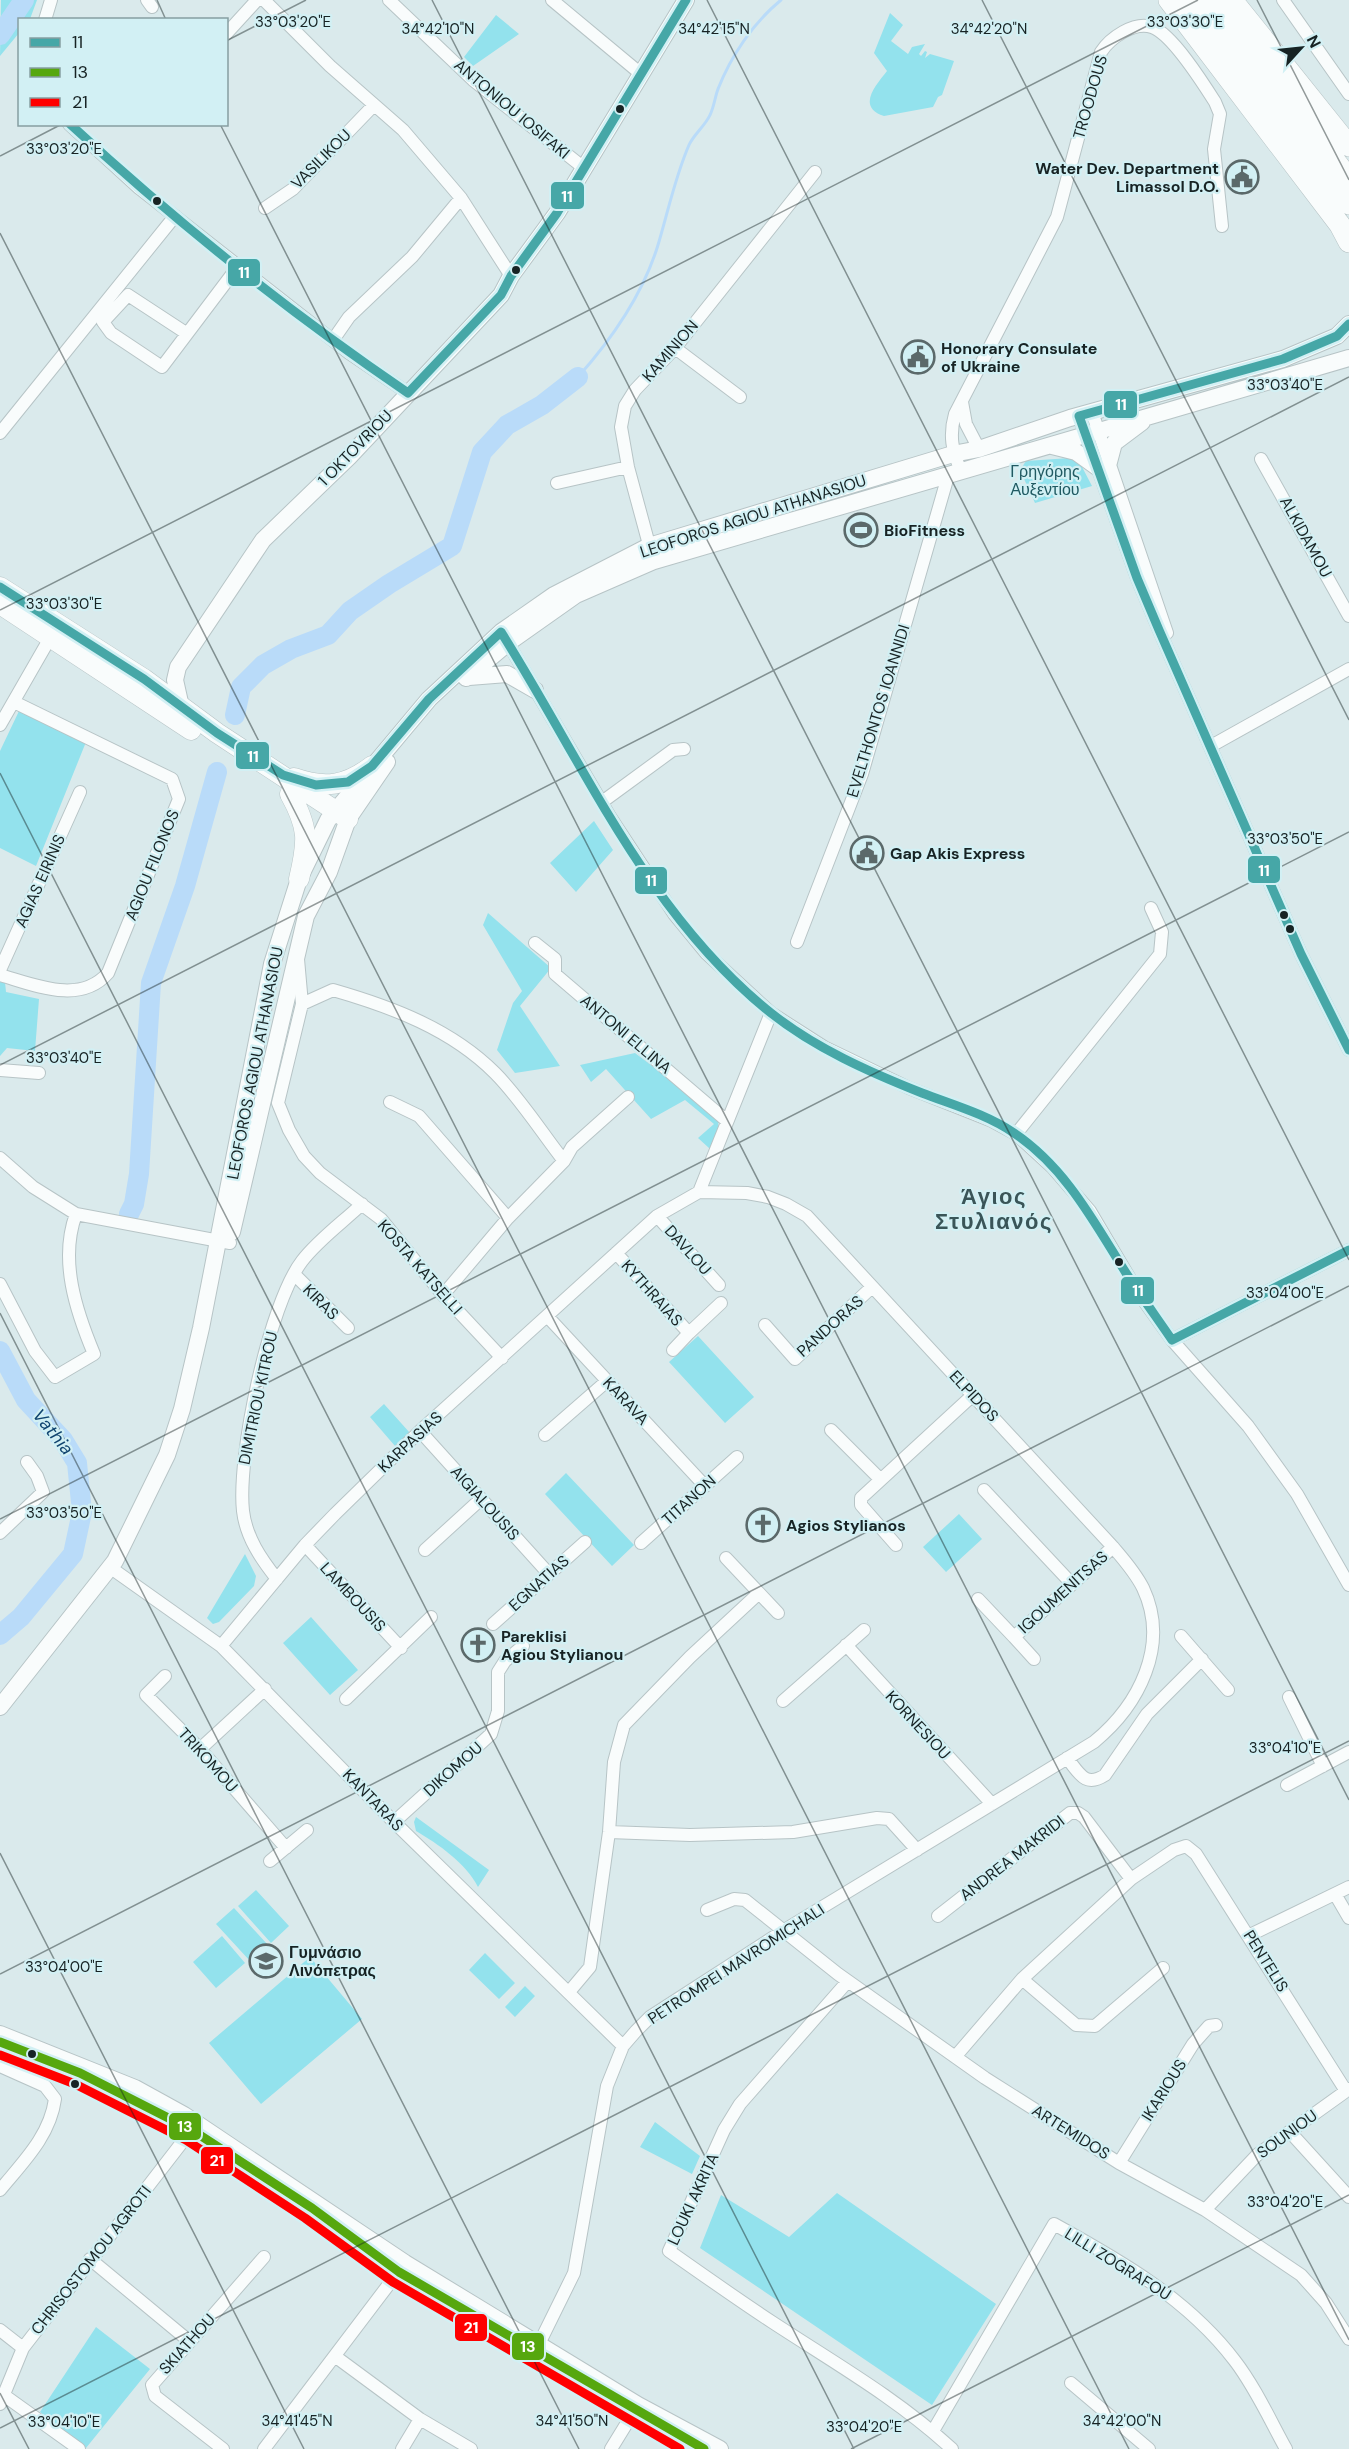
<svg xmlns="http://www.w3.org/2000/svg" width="1349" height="2449" font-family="'DM Sans',sans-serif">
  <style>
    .green { fill: #93e2ed }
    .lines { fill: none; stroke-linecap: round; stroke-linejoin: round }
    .stream { stroke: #b9dbf9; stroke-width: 3 }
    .river { stroke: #b9dbf9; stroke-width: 20 }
    .street-casing { stroke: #b7c4c6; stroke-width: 14 }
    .secondary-casing { stroke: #b7c4c6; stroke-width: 18 }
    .primary-casing { stroke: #b7c4c6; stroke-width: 21 }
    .highway-casing { stroke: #b7c4c6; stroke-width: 22 }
    .street { stroke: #f9fcfc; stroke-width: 12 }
    .secondary { stroke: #f9fcfc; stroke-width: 16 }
    .primary { stroke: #f9fcfc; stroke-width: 20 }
    .highway { stroke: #f9fcfc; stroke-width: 21 }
    .bus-1-casing { stroke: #d2f0f4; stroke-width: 14 }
    .bus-2-casing { stroke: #d2f0f4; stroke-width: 14 }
    .bus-3-casing { stroke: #d2f0f4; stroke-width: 14 }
    .bus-1 { stroke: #46a7a7; stroke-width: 9 }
    .bus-2 { stroke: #56a70e; stroke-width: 9 }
    .bus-3 { stroke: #f00; stroke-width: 9 }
    .ticks { fill: none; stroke: #172324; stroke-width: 1.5; stroke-opacity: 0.45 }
    .bus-dot { fill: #172324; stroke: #d2f0f4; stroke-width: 2 }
    .labels { text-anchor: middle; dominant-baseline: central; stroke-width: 4.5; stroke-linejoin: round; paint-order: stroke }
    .street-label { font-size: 16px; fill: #172324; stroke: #d2f0f4 }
    .poi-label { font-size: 16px; font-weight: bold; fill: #172324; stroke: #d2f0f4; text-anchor: start }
    .park-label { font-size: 16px; fill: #205a62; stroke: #d2f0f4 }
    .water-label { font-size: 18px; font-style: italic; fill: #114570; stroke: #d2f0f4 }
    .district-label { font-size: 22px; font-weight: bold; letter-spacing: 1.5px; fill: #3a5558; stroke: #d2f0f4 }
    .ticks-label { font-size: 15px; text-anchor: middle; fill: #172324; stroke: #d2f0f4; stroke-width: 4.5; stroke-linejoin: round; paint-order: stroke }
    .line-badge { stroke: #d2f0f4; stroke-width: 2 }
    .badge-label { font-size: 16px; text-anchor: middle; font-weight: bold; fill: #fff }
  </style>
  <rect width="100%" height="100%" fill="#daeaec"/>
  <!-- green -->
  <path class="green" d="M1,0H37L30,19L20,20L19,33L0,56Z
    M890,13L903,25L891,41L908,54L912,47L925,44L919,54L921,56L925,51L927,52L925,58L930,54L954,61L942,95L938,97L933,107L884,116C856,107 876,85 887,71L874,53Z
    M496,15L519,34L473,66L464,57Z
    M1070,458L1080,463L1092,486L1035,503L1020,470L1026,461Z
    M19,711L86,742L36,866L0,848V751Z
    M594,821L613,850L576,892L550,863Z
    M488,913L551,968L520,1006L560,1066L515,1073L497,1050L513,1003L522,991L483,925Z
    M0,981L5,982L6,992L39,999L35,1051L7,1048L0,1056Z
    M635,1053L719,1116L717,1139L710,1154L709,1148L698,1138L714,1124L685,1100L651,1119L606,1069L591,1082L580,1065Z
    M698,1336L754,1397L725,1423L669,1362Z
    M384,1404L410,1433L395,1446L370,1417Z
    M566,1473L634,1545L612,1566L545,1494Z
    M959,1514L982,1539L946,1572L923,1547Z
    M245,1554L256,1576L254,1586L219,1622L213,1624L207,1618Z
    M311,1617L358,1670L330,1695L283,1643Z
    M416,1817L489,1870L478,1887C466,1863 438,1844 416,1831L414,1822Z
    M256,1890L289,1926L271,1943L238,1906Z
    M234,1908L268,1945L250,1961L216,1924Z
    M222,1936L245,1963L216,1988L193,1962Z
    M485,1953L515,1983L499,1999L469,1970Z
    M310,1957L362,2019L261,2104L209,2043Z
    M525,1986L535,1996L515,2017L505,2007Z
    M655,2122L700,2156L692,2174L640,2147Z
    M837,2193L996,2304L932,2405L700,2248L721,2195L789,2237Z
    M96,2327L150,2369L86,2448L40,2412Z"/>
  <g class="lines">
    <!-- stream -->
    <path class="stream" d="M578,377C611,340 643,294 658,245C668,212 675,177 689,145C694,134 705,126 710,115C714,107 715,97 718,89C731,56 753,23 781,0"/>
    <!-- river -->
    <path class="river" d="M0,35L24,0
      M235,715L241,687L263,665L291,649L328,635L350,611L389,584L452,546L482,452L507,425L542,405L578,377
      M129,1214L134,1204L139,1174L151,983L185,886L217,772
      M0,1351L26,1400L63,1440L77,1463L82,1512L73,1554L21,1617L0,1635"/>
    <!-- street casing -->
    <g class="street-casing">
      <path id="street" d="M147,0L152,7
        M264,0L330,66L403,130L461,198L511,276
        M389,0L473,80L584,168
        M552,0L641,74
        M1283,0L1349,94
        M45,20L51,0
        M226,34L257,0
        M69,124L139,188L349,353L408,393
        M265,208L293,189L374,105
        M186,333L128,295L103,322L111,333L162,367L239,265
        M333,340L349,317L412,257L461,198
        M675,348L740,397
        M962,402L966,424L979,449
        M1092,412L1167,633
        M1079,416L1137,578L1159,630L1301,954L1349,1050
        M0,433L175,216
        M1261,459L1349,616
        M961,471C952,451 949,435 955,414L1057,217L1101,52C1110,38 1134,21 1152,27C1172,34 1203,83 1215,102L1220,114L1214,149L1222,226
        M557,483L628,467
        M651,552L628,467L621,427L625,406L635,390L675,348L815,172
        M505,638L609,815L674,914L706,953L771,1013L824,1047L909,1088L992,1121L1016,1134L1052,1167L1090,1211L1139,1294L1172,1340L1248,1426L1297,1494L1349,1585
        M0,725L50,638
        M1211,746L1349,669
        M602,802L673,750L684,749
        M797,942L862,774L948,476
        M535,943L555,959V974L727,1121
        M298,959L302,1004L278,1103L289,1130L304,1156L320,1173L381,1219L443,1295L502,1358
        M0,970L80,792
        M0,975C35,985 80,1005 108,973L179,799L172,779L14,702
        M302,1004L333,990C392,1007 451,1029 495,1073C520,1098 542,1133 564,1161
        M0,1070L39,1073
        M390,1102L419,1116L508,1218
        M1016,1134L1160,954L1162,932L1151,908
        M0,1158L33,1187L76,1214L230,1243
        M699,1192L771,1013
        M657,1216L719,1285
        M616,1253L689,1333L673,1350
        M295,1275L348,1328
        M0,1284L35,1351L55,1377L94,1354C76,1311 59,1260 76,1214
        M443,1295L508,1218L564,1161L572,1147L628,1097
        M547,1316L705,1486
        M765,1325L795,1359L872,1287
        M689,1333L721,1303
        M1172,1340L1349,1250
        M831,1430L880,1479
        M420,1431L549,1574
        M545,1435L607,1381
        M984,1490L1072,1584
        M0,1533L43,1492L37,1476L27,1462
        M641,1543L737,1457
        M305,1545L401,1648
        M896,1545L861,1505V1498L973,1395
        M425,1550L481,1499
        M726,1558L778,1613
        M111,1568L221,1646L394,1822L623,2046
        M277,1579C261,1559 246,1537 243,1511C237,1456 269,1304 302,1261C318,1240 343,1222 362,1204
        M978,1599L1014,1637
        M493,1624L585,1542
        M1181,1636L1228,1690
        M846,1645L992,1804
        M221,1646L305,1545L335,1514L420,1431L657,1216L699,1192L747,1193L768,1197L786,1204L807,1216L1113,1547C1124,1560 1135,1572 1143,1588C1170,1645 1139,1705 1094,1742L783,1931L650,2017L636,2031L623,2046L607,2086L574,2273L535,2352
        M1034,1659L1014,1637L1113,1547
        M165,1676L146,1695L200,1749L286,1848
        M1289,1697L1323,1766
        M346,1699L431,1617
        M783,1701L864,1630
        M200,1749L265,1689
        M1067,1758C1079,1773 1085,1788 1105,1775L1147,1714L1202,1659
        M1287,1785L1349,1752
        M394,1822L491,1734L498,1711V1672L505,1661L523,1646
        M609,1832L690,1835L793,1832L877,1818L889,1819L917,1850
        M270,1861L307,1830
        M1335,1894L1349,1918
        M707,1910L734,1899L745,1900L838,1974L985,2078L1119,2163L1205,2210L1301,2275L1326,2303L1349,2339
        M938,1916L1070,1813H1078L1084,1817L1131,1879
        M1250,1935L1349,1887
        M1022,1979L1076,2025L1095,2026L1163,1968
        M848,1981L740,2104L724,2130L669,2251C703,2275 737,2299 772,2322C833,2362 898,2399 952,2449
        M569,1992L590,1967L609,1832L614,1762L624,1725L690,1657L759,1593
        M955,2057L1022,1979L1131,1879L1174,1850L1186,1846L1196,1854L1346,2091
        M0,2066L45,2086L55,2099C50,2136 23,2162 0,2190
        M1290,2132L1349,2197
        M1119,2163L1193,2044L1209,2026L1216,2025
        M1205,2210L1257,2155L1349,2089
        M90,2259L189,2341
        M0,2330L23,2348
        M336,2357L420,2419L471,2449
        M1071,2383L1149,2449
        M5,2396L79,2449
        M0,2404L23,2348L197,2123
        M933,2431L1054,2224C1121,2261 1188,2299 1235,2361C1255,2387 1270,2420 1286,2449
        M223,2449L155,2396L152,2385L264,2257
        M264,2449L405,2263
        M402,2449L420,2419
        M611,2449L638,2405"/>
    </g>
    <!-- secondary casing -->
    <g class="secondary-casing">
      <path id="secondary" d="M1052,446L1076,452L1101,470
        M1109,462L1114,443L1142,422
        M469,677L507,674L535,690
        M466,678L508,643L576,595L654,561L1349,358
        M181,707L175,680L178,667L263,540L349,457L501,295L511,276L557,213L686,0
        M232,1232L306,916L329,872L348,819L387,762
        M0,1707L115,1561L167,1455L182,1409L201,1328L272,964L299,879L328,820L429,699L501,632L554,595L649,546L953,454L979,449L1070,418L1283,359L1337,336L1349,324
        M0,2034L135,2088L184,2115L405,2263L638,2405L720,2449"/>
    </g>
    <!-- primary casing -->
    <g class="primary-casing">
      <path id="primary" d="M0,587L144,679L217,733L348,819
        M0,604L191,730
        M294,778C325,789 346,786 372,766
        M290,794C309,828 308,841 299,879"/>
    </g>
    <!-- highway casing -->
    <g class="highway-casing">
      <path id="highway" d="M1169,0L1340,225L1349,242
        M1190,0L1349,204
        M1211,0L1349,179
        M1232,0L1349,146"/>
    </g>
    <!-- street -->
    <use href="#street" class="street"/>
    <!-- secondary -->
    <use href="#secondary" class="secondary"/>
    <!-- primary -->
    <use href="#primary" class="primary"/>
    <!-- highway -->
    <use href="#highway" class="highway"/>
    <!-- bus-1 casing -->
    <g class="bus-1-casing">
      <path id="bus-1" d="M70,124C175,221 289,312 408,393L501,295L511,276L557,213L686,0
        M1349,324L1337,336L1283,359L1079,416L1137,578L1159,630L1301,954L1349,1050
        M0,587L144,679L217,733L283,775L316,785L348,782L372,766L429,699L501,632C583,762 647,914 771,1013C815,1048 869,1072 922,1093C953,1105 986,1114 1014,1133C1066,1168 1094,1222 1126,1273C1141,1296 1157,1318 1172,1340L1349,1250"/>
    </g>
    <!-- bus-2 casing -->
    <g class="bus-2-casing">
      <path id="bus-2" d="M0,2042L80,2073L192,2130L312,2208L399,2272L704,2449"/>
    </g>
    <!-- bus-3 casing -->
    <g class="bus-3-casing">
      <path id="bus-3" d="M0,2055L75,2084L186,2140L305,2218L393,2282L680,2449"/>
    </g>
    <!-- bus-1 -->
    <use href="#bus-1" class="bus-1"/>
    <!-- bus-2 -->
    <use href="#bus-2" class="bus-2"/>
    <!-- bus-3 -->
    <use href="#bus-3" class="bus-3"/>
  </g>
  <!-- ticks -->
  <path class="ticks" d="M157,0L166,20M432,0L1349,1800M707,0L1349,1260M982,0L1349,720M1257,0L1349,180M226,41L306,0M220,124L1349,2340M0,156L62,124M0,233L1129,2449M0,610L1198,0M0,773L854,2449M0,1065L1349,377M0,1313L579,2449M0,1519L1349,832M0,1853L304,2449M0,1974L1349,1286M0,2393L29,2449M0,2428L1349,1741M851,2449L1349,2195"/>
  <!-- icons -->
  <defs>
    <g id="civic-ring" transform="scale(1.725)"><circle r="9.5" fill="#d2f0f4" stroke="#5b696a" stroke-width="1.5"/><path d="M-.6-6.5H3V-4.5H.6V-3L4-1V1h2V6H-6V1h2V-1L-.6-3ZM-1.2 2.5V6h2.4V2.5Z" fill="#5b696a"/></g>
    <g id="stadium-ring" transform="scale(1.725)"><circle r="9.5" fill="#d2f0f4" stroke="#5b696a" stroke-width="1.5"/><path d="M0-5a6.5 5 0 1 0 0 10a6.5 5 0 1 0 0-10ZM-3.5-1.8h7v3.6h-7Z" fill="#5b696a"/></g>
    <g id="church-ring" transform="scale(1.725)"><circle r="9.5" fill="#d2f0f4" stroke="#5b696a" stroke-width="1.5"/><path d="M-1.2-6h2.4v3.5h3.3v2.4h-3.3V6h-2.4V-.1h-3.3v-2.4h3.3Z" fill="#5b696a"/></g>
    <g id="school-ring" transform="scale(1.725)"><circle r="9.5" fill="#d2f0f4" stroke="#5b696a" stroke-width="1.5"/><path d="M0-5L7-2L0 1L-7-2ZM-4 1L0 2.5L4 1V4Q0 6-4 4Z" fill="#5b696a"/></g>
  </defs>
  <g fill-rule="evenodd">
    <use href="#civic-ring" x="1242" y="177"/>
    <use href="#civic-ring" x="918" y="357"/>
    <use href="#stadium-ring" x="861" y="530"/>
    <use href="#civic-ring" x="867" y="853"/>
    <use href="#church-ring" x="763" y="1525"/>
    <use href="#church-ring" x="478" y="1645"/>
    <use href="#school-ring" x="266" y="1961"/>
  </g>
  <!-- markers -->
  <g class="bus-dot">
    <circle cx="620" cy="109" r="5"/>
    <circle cx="157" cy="201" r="5"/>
    <circle cx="516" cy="270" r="5"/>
    <circle cx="1284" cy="915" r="5"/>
    <circle cx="1290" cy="929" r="5"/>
    <circle cx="1119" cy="1262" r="5"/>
    <circle cx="32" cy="2054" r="5"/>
    <circle cx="75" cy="2084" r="5"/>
  </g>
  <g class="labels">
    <!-- street labels -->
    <g class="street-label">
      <text transform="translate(1090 97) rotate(-74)">TROODOUS</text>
      <text transform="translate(512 109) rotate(40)">ANTONIOU IOSIFAKI</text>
      <text transform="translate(321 159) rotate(-45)">VASILIKOU</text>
      <text transform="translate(670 351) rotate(-49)">KAMINION</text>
      <text transform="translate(355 448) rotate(-46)">1 OKTOVRIOU</text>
      <text transform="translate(753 516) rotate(-18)">LEOFOROS AGIOU ATHANASIOU</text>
      <text transform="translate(1306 537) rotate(61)">ALKIDAMOU</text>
      <text transform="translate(878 711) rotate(-73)">EVELTHONTOS IOANNIDI</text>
      <text transform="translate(152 865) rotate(-68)">AGIOU FILONOS</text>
      <text transform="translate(40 881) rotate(-66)">AGIAS EIRINIS</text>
      <text transform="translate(626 1034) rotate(40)">ANTONI ELLINA</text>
      <text transform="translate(255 1063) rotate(-79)">LEOFOROS AGIOU ATHANASIOU</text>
      <text transform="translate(688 1250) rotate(48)">DAVLOU</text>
      <text transform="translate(420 1267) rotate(49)">KOSTA KATSELLI</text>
      <text transform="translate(652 1293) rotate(48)">KYTHRAIAS</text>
      <text transform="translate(321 1302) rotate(45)">KIRAS</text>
      <text transform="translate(830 1326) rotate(-42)">PANDORAS</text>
      <text transform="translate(974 1396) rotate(47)">ELPIDOS</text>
      <text transform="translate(258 1398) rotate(-78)">DIMITRIOU KITROU</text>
      <text transform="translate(626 1401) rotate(47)">KARAVA</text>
      <text transform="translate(410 1442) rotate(-43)">KARPASIAS</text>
      <text transform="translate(689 1500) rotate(-42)">TITANON</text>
      <text transform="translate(485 1503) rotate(48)">AIGIALOUSIS</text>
      <text transform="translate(539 1583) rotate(-42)">EGNATIAS</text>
      <text transform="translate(1063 1592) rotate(-42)">IGOUMENITSAS</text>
      <text transform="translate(353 1597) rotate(47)">LAMBOUSIS</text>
      <text transform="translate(918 1725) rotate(47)">KORNESIOU</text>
      <text transform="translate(208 1760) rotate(48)">TRIKOMOU</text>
      <text transform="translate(453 1769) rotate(-42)">DIKOMOU</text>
      <text transform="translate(373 1800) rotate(46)">KANTARAS</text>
      <text transform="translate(1012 1858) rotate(-38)">ANDREA MAKRIDI</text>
      <text transform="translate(1266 1961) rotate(58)">PENTELIS</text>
      <text transform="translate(736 1964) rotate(-33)">PETROMPEI MAVROMICHALI</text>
      <text transform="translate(1164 2090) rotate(-58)">IKARIOUS</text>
      <text transform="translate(1071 2132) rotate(32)">ARTEMIDOS</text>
      <text transform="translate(1287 2134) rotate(-36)">SOUNIOU</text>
      <text transform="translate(693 2199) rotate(-65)">LOUKI AKRITA</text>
      <text transform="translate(91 2260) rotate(-52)">CHRISOSTOMOU AGROTI</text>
      <text transform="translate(1118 2264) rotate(32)">LILLI ZOGRAFOU</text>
      <text transform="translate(187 2344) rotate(-48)">SKIATHOU</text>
    </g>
    <!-- poi labels -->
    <g class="poi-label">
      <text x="1219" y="168" text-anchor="end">Water Dev. Department<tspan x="1219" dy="18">Limassol D.O.</tspan></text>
      <text x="941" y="348">Honorary Consulate<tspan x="941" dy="18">of Ukraine</tspan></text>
      <text x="884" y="530">BioFitness</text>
      <text x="890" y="853">Gap Akis Express</text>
      <text x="786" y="1525">Agios Stylianos</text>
      <text x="501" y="1636">Pareklisi<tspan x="501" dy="18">Agiou Stylianou</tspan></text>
      <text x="289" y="1952">Γυμνάσιο<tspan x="289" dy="18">Λινόπετρας</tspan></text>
    </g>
    <!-- park labels -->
    <g class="park-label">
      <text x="1045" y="471">Γρηγόρης<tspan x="1045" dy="18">Αυξεντίου</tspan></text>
    </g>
    <!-- water labels -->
    <g class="water-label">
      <text transform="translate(53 1432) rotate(51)">Vathia</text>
    </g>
    <!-- district labels -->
    <g class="district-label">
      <text x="994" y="1196">Άγιος<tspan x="994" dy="25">Στυλιανός</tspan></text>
    </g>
  </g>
  <g class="ticks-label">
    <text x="293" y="27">33°03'20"E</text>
    <text x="1185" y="27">33°03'30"E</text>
    <text x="438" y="34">34°42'10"N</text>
    <text x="714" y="34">34°42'15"N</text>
    <text x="989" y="34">34°42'20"N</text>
    <text x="64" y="154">33°03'20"E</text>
    <text x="1285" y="390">33°03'40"E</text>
    <text x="64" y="609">33°03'30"E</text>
    <text x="1285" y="844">33°03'50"E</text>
    <text x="64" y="1063">33°03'40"E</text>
    <text x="1285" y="1298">33°04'00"E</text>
    <text x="64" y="1518">33°03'50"E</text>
    <text x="1285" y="1753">33°04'10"E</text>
    <text x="64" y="1972">33°04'00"E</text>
    <text x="1285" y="2207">33°04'20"E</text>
    <text x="297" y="2426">34°41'45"N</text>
    <text x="572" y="2426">34°41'50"N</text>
    <text x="1122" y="2426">34°42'00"N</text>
    <text x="64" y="2427">33°04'10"E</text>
    <text x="864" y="2432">33°04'20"E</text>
  </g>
  <g class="line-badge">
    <rect x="550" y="181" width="35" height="29" rx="6" fill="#46a7a7"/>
    <rect x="227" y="258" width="34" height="29" rx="6" fill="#46a7a7"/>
    <rect x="1103" y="390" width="35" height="29" rx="6" fill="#46a7a7"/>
    <rect x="235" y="741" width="35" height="29" rx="6" fill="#46a7a7"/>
    <rect x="1247" y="855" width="34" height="29" rx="6" fill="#46a7a7"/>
    <rect x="634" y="866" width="34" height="29" rx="6" fill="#46a7a7"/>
    <rect x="1120" y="1276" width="35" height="29" rx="6" fill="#46a7a7"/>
    <rect x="168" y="2112" width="34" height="29" rx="6" fill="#56a70e"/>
    <rect x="200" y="2146" width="34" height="29" rx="6" fill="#f00"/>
    <rect x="454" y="2313" width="34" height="29" rx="6" fill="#f00"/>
    <rect x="511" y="2332" width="34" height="29" rx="6" fill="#56a70e"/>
  </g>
  <g class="badge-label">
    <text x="567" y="202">11</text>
    <text x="244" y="278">11</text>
    <text x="1121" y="410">11</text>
    <text x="253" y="762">11</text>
    <text x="1264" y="876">11</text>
    <text x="651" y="886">11</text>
    <text x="1138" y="1296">11</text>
    <text x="185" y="2132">13</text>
    <text x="217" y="2166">21</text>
    <text x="471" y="2333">21</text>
    <text x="528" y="2352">13</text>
  </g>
  <!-- legend -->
  <rect x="18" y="18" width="210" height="108" fill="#d2f0f4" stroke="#879ea1" stroke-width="1.5"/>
  <rect x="30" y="38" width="30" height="9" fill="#46a7a7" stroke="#879ea1" stroke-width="1.5"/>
  <text x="72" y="48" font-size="18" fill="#172324">11</text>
  <rect x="30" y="68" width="30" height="9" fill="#56a70e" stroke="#879ea1" stroke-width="1.5"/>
  <text x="72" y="78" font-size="18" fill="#172324">13</text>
  <rect x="30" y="98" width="30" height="9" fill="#ff0000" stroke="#879ea1" stroke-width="1.5"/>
  <text x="72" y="108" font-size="18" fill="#172324">21</text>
  <!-- north arrow -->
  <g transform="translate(1301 48) rotate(63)" stroke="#d2f0f4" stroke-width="4.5" paint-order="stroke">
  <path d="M0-4.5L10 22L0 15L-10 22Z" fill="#172324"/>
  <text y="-9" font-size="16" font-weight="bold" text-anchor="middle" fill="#172324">N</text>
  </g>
</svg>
